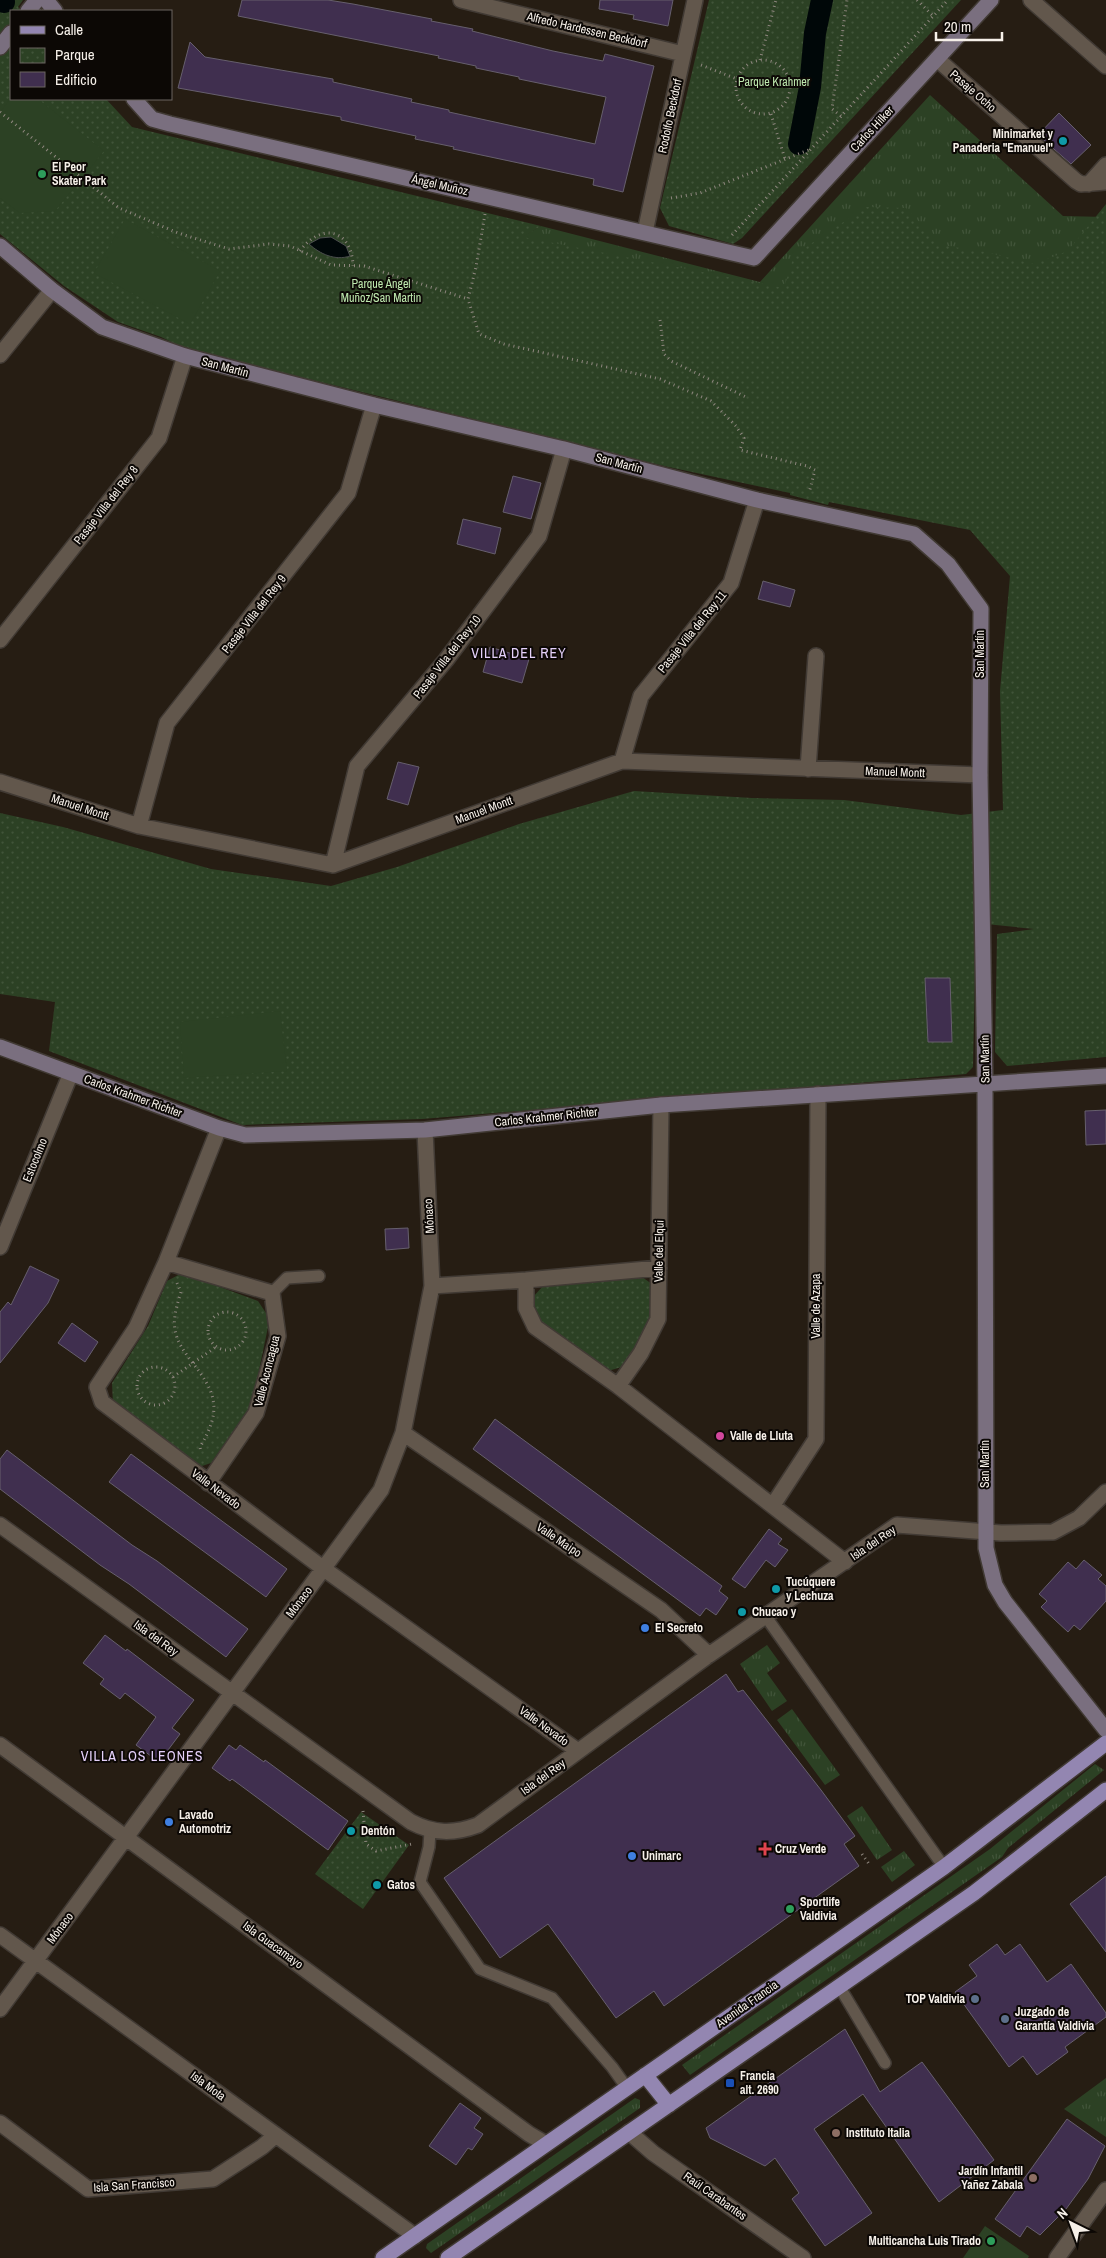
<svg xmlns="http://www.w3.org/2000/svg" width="1106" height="2258" font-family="'Archivo Narrow',sans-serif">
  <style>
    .grass { fill: url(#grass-tufts) }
    .park { fill: url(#park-dots) }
    .pitch { fill: #2c4124 }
    .water { fill: #000708; stroke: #4a4d4c }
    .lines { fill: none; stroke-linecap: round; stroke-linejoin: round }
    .canal { stroke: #000708; stroke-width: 22 }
    .building { fill: #402f4f; stroke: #665f6d }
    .lane-casing { stroke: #413a34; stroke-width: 14 }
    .street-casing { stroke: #413a34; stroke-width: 18 }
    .secondary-casing { stroke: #413a34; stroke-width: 18 }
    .primary-casing { stroke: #413a34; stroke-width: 18 }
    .path { stroke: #8f877f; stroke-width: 3; stroke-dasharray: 1 4; stroke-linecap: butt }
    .lane { stroke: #62574c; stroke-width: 11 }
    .street { stroke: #62574c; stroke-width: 15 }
    .secondary { stroke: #7a6f7f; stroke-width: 15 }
    .primary { stroke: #9386b1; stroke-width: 15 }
    .culture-dot { fill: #0f9aa8; stroke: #0c0805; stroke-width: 2 }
    .leisure-dot { fill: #2e9e5b; stroke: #0c0805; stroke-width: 2 }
    .hotel-dot { fill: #d1479c; stroke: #0c0805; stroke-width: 2 }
    .shop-dot { fill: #3f7fe0; stroke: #0c0805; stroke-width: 2 }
    .health-dot { fill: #e0444e; stroke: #0c0805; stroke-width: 2 }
    .service-dot { fill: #5c6f8a; stroke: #0c0805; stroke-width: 2 }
    .transit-dot { fill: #1a4fb4; stroke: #0c0805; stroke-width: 2 }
    .education-dot { fill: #8d6e63; stroke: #0c0805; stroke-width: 2 }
    .labels { text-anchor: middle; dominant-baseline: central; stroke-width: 4; stroke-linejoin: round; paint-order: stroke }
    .street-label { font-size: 12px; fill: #f6f0e9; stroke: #0c0805 }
    .park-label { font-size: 12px; fill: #bee8ae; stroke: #0c0805 }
    .poi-label { font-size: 12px; font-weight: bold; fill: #f6f0e9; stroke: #0c0805; text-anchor: start }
    .neighbourhood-label { font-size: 14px; letter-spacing: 1px; fill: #e4d0f9; stroke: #0c0805 }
  </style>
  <defs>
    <pattern id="grass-tufts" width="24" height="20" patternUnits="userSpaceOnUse" patternTransform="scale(1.25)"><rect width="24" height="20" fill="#2c4124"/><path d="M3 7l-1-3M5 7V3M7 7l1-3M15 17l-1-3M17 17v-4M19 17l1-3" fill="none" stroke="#415439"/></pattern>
    <pattern id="park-dots" width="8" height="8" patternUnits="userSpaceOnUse" patternTransform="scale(1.25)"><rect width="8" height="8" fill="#2c4124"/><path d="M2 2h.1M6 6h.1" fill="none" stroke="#415439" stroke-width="1.8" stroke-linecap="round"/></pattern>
  </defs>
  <rect width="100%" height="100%" fill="#261d13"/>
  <!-- grass -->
  <path class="grass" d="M930,95L1063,216L1106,217L1053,579L504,247L541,226L760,282Z
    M767,1645L780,1663L767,1673L787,1701L772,1711L740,1664Z
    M792,1709L840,1775L825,1785L777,1720Z
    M1095,1764L1104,1770L1008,1848L1002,1857L690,2075L682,2065L990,1849Z
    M862,1806L892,1850L877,1860L847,1816Z
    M904,1851L915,1865L892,1882L881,1867Z
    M1106,2078V2137L1064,2109Z
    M635,2098L640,2100V2108L431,2253L426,2248L427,2244Z"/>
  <!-- park -->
  <path class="park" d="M0,0H23L18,7L22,11H11V99H106L132,127L541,226L523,237L784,288L794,255L866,207L906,208L941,245L986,252L1034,264L1068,251L1106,204V1057L1007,1066L995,1052L997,934L1034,929L976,923L973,1067L966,1074L422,1119L242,1125L49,1051L55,1002L0,994V813L63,827L211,869L331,886L397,867L519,824L634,791L752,798L844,800L961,815L1003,810L1000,691L1010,576L970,530L829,502L828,505L790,495V493L664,466L186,349L161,337L118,322L64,286L0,234Z
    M709,0H961L742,238L733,244L669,226L660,208Z
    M182,1273L258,1301L266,1313L268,1327L252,1404L211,1463L199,1467L113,1404L112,1383L148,1326L167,1281Z
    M642,1277L652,1284V1321L625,1366L608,1371L538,1321L533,1297L543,1286Z
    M361,1812L409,1845L363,1909L315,1874Z"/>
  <!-- pitch -->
  <path class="pitch" d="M11,98L38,99L104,151L55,211L20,213L0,198V112Z
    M125,219L220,271L190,324L94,273Z
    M280,1011L287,1071L184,1078L180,1022Z
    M985,2226L1029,2256L1028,2258H963Z"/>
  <!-- water -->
  <path class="water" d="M331,237L346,246L350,256C335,261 320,254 309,244L320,238Z"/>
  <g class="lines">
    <!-- canal -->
    <path class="canal" d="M2,0L4,2
      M799,144L810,87L815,33L822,0"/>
  </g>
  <!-- building -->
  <path class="building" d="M242,0H328L353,4L432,19L431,21L473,29L472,31L553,51L603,61L605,54L654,66L623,192L593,185L594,179L453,149L454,147L415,139L416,136L341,120V117L178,88L190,42L205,57L333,79V82L412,99L411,102L449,110V112L595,144L606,97L519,79V77L476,68V66L438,58L439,56L238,16Z
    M600,0H673L668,26L633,19L634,15L599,9Z
    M1059,113L1091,145L1071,164L1038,135Z
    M513,476L541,483L531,519L503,512Z
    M463,519L501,528L495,554L457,544Z
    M763,581L795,590L790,607L758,599Z
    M490,647L529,659L522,683L483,672Z
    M398,762L419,767L408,805L387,799Z
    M925,978H950L952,1042H928Z
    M1106,1110V1144L1086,1145L1085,1111Z
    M408,1228L409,1248L386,1250L385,1229Z
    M30,1266L59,1280L48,1303L0,1363V1312L8,1302L11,1305Z
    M72,1323L98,1342L85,1362L58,1343Z
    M495,1419L722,1586L719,1591L728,1598L716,1615L706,1608L700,1616L473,1449Z
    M7,1450L132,1545L157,1561L248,1629L226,1657L129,1584L100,1565L0,1489V1459Z
    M131,1454L287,1569L266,1597L109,1482Z
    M769,1529L782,1539L778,1544L788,1550L775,1567L766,1560L745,1588L732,1579Z
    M1084,1560L1102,1575L1098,1579L1106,1586V1601L1080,1630L1074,1625L1068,1632L1041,1607L1047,1601L1039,1594L1068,1562L1076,1569Z
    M105,1635L126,1651L127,1649L194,1700L172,1728L180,1734L159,1762L136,1745L156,1717L125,1693L120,1699L100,1684L104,1679L83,1663Z
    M726,1674L738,1692L743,1690L754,1704L821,1790L855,1836L844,1844L859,1866L664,2006L654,1991L616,2018L548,1924L500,1958L444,1878Z
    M229,1745L236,1750L240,1745L264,1762L265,1760L348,1821L328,1850L232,1779L230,1781L212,1768Z
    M1106,1876V1952L1070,1904Z
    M997,1944L1005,1955L1020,1944L1047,1982L1071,1964L1106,2013V2017L1065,2047L1068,2052L1037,2075L1023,2056L1009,2067L955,1992L977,1976L969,1965Z
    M845,2029L880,2092L922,2062L994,2160L939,2202L863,2094L814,2129L872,2213L825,2246L792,2199L799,2193L775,2158L765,2166L710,2138L706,2128Z
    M460,2103L481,2118L474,2128L483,2134L472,2150L468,2148L456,2165L429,2146Z
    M1067,2119L1105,2146L1088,2179L1066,2209L1040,2235L1027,2226L1020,2237L995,2219Z"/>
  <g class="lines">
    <!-- lane casing -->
    <g class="lane-casing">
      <path id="lane" d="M272,1293L287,1278L319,1276
        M766,1617L944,1867
        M430,1831L429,1847L420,1882L480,1969L552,1998L612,2067L627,2088
        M839,1986L885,2063"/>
    </g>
    <!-- street casing -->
    <g class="street-casing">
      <path id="street" d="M461,0L683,54
        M1031,0L1106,66
        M937,59L1076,181L1081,184L1106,182
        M1089,184L1106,165
        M645,232L695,0
        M0,355L52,290
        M0,640L159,438L185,356
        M622,761L641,696L731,583L757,500
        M808,769L816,656
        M0,782L139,826L333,865L622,761L980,775
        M139,826L167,723L348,493L374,405
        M333,865L357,766L446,660L539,536L564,449
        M219,1128L166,1262L136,1328L97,1387L102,1402L324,1569L578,1751
        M0,1247L71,1073
        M166,1262L272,1293L278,1336L256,1413L208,1483
        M526,1280V1308L535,1327L618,1386L845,1562
        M432,1286L526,1280L659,1268
        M618,1386L641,1353L658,1319L661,1105
        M403,1433L661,1610L709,1655
        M773,1505L816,1439L818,1094
        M0,1525L411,1822C434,1834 454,1834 478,1825L709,1655L897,1525L1001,1533L1053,1532L1079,1518L1106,1492
        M0,1745L529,2134L546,2144
        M0,1935L415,2236
        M0,2009L381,1490L403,1433L432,1286L425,1130
        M0,2123L88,2189L213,2179L262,2147L276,2135
        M629,2132L653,2153L803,2258
        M1057,2258L1106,2190"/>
    </g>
    <!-- secondary casing -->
    <g class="secondary-casing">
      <path id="secondary" d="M46,0L55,11
        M28,11L37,0
        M0,47L11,33
        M134,99L152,119L170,124L754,258L991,0
        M0,246L52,290L102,327L185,356L374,405L564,449L757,500L914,534L948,564L981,609L980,775L985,1084L986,1548L995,1585L1005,1602L1106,1730
        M0,1047L219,1128L245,1135L425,1130L661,1105L1106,1076"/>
    </g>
    <!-- primary casing -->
    <g class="primary-casing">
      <path id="primary" d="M645,2075L669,2105
        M383,2258L944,1867L1106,1743
        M448,2258L974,1893L1106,1790"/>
    </g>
    <!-- path -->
    <path class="path" d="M917,0L933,16
      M736 87a27 27 0 1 1 54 0a27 27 0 1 1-54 0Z
      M760,60L776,0
      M701,65L737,79
      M0,112L119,208L178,233L229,249L269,244L290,246L331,265L364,266L468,299
      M771,114L785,159
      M841,116L832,109L847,0
      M671,198L700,193L811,149
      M485,214L476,267L468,299L479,334L504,344L660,379L711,401L736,426L744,438L740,450L807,466L815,470L809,493
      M732,235L948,0
      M300,251C321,222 352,229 353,266
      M660,320L664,354L671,361L748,398
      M177,1283L181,1292C177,1305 173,1317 175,1330C177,1342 184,1351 191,1361C217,1393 222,1410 200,1447L201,1453
      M208 1331a19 19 0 1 1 38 0a19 19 0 1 1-38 0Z
      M137 1386a19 19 0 1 1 38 0a19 19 0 1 1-38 0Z
      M173,1377L216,1347
      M363,1811L366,1844L376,1851L412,1844
      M862,1854L869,1864"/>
    <!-- lane -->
    <use href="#lane" class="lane"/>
    <!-- street -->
    <use href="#street" class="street"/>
    <!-- secondary -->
    <use href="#secondary" class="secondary"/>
    <!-- primary -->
    <use href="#primary" class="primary"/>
  </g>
  <!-- markers -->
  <g class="culture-dot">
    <circle cx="1063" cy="141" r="5"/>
    <circle cx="776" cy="1589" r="5"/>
    <circle cx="742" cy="1612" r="5"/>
    <circle cx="351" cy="1831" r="5"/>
    <circle cx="377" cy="1885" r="5"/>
  </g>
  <g class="leisure-dot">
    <circle cx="42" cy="174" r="5"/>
    <circle cx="790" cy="1909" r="5"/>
    <circle cx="991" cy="2241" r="5"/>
  </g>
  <circle class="hotel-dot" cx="720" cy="1436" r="5"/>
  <g class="shop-dot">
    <circle cx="645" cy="1628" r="5"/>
    <circle cx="169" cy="1822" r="5"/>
    <circle cx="632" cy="1856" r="5"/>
  </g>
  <path class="health-dot" d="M762.5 1841.5h5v5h5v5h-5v5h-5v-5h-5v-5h5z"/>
  <g class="service-dot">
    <circle cx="975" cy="1999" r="5"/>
    <circle cx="1005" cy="2019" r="5"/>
  </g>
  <rect class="transit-dot" x="725" y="2078" width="10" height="10" rx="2.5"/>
  <g class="education-dot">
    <circle cx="836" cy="2133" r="5"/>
    <circle cx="1033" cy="2178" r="5"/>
  </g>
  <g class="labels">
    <!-- street labels -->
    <g class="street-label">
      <text transform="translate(587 30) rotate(13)">Alfredo Hardessen Beckdorf</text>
      <text transform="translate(973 91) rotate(41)">Pasaje Ocho</text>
      <text transform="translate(670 116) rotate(-78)">Rodolfo Beckdorf</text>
      <text transform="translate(872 129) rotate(-47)">Carlos Hilker</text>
      <text transform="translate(440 185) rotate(13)">Ángel Muñoz</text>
      <text transform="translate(225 367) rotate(15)">San Martín</text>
      <text transform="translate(619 463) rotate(15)">San Martín</text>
      <text transform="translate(106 505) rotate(-52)">Pasaje Villa del Rey 8</text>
      <text transform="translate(254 614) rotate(-52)">Pasaje Villa del Rey 9</text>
      <text transform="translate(692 632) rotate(-51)">Pasaje Villa del Rey 11</text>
      <text transform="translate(980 654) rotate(-90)">San Martín</text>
      <text transform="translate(447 657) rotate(-52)">Pasaje Villa del Rey 10</text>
      <text transform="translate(895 772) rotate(2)">Manuel Montt</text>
      <text transform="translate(80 807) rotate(18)">Manuel Montt</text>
      <text transform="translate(484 810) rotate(-20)">Manuel Montt</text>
      <text transform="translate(985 1059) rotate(-91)">San Martín</text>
      <text transform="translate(133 1096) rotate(20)">Carlos Krahmer Richter</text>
      <text transform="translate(546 1117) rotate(-6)">Carlos Krahmer Richter</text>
      <text transform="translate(35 1160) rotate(-68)">Estocolmo</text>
      <text transform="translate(429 1216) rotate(-93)">Mónaco</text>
      <text transform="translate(659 1251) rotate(-89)">Valle del Elqui</text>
      <text transform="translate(816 1306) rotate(-90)">Valle de Azapa</text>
      <text transform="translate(267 1371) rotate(-76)">Valle Aconcagua</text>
      <text transform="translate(985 1464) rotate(-90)">San Martín</text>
      <text transform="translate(216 1489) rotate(37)">Valle Nevado</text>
      <text transform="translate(559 1540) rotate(34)">Valle Maipo</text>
      <text transform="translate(873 1543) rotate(-34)">Isla del Rey</text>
      <text transform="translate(299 1602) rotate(-53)">Mónaco</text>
      <text transform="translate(156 1638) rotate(36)">Isla del Rey</text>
      <text transform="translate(544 1726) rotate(36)">Valle Nevado</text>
      <text transform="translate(543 1777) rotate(-36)">Isla del Rey</text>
      <text transform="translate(60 1928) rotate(-53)">Mónaco</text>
      <text transform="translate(273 1945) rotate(36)">Isla Guacamayo</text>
      <text transform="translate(747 2004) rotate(-35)">Avenida Francia</text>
      <text transform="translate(208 2086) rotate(36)">Isla Mota</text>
      <text transform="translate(134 2185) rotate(-4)">Isla San Francisco</text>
      <text transform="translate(715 2196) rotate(35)">Raúl Carabantes</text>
    </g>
    <!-- park labels -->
    <g class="park-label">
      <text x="774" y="82">Parque Krahmer</text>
      <text x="381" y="284">Parque Ángel<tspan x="381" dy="14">Muñoz/San Martin</tspan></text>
    </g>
    <!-- poi labels -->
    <g class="poi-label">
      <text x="1053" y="134" text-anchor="end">Minimarket y<tspan x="1053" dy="14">Panaderia "Emanuel"</tspan></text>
      <text x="52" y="167">El Peor<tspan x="52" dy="14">Skater Park</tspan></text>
      <text x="730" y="1436">Valle de Lluta</text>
      <text x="786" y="1582">Tucúquere<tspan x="786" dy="14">y Lechuza</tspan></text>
      <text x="752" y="1612">Chucao y</text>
      <text x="655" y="1628">El Secreto</text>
      <text x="179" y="1815">Lavado<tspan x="179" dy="14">Automotriz</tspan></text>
      <text x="361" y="1831">Dentón</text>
      <text x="775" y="1849">Cruz Verde</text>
      <text x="642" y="1856">Unimarc</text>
      <text x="387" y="1885">Gatos</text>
      <text x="800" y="1902">Sportlife<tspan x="800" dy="14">Valdivia</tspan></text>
      <text x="965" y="1999" text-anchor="end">TOP Valdivia</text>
      <text x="1015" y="2012">Juzgado de<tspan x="1015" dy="14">Garantía Valdivia</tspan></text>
      <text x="740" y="2076">Francia<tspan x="740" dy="14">alt. 2690</tspan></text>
      <text x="846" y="2133">Instituto Italia</text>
      <text x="1023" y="2171" text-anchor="end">Jardín Infantil<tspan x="1023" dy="14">Yañez Zabala</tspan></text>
      <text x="981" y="2241" text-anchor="end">Multicancha Luis Tirado</text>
    </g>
    <!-- neighbourhood labels -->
    <g class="neighbourhood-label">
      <text x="519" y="653">VILLA DEL REY</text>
      <text x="142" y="1756">VILLA LOS LEONES</text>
    </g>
  </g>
  <!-- legend -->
  <rect x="10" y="10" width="162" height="90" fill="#0c0805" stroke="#6a6560"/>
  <rect x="20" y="26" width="25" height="8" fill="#9386b1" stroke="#6a6560"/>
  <text x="55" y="35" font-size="15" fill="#f6f0e9">Calle</text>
  <rect x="20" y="48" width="25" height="15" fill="url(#park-dots)" stroke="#6a6560"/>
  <text x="55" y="60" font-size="15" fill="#f6f0e9">Parque</text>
  <rect x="20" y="72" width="25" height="15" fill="#402f4f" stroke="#6a6560"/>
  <text x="55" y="85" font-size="15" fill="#f6f0e9">Edificio</text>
  <!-- north arrow -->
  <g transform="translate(1071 2223) rotate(318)" stroke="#0c0805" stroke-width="4" paint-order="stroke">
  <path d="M0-4L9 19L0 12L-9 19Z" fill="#f6f0e9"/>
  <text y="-8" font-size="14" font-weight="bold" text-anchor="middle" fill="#f6f0e9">N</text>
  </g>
  <!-- scale -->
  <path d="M936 32v8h66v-8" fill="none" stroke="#f6f0e9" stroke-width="2.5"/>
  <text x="944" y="32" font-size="15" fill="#f6f0e9" stroke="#0c0805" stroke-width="4" paint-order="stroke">20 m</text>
</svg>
